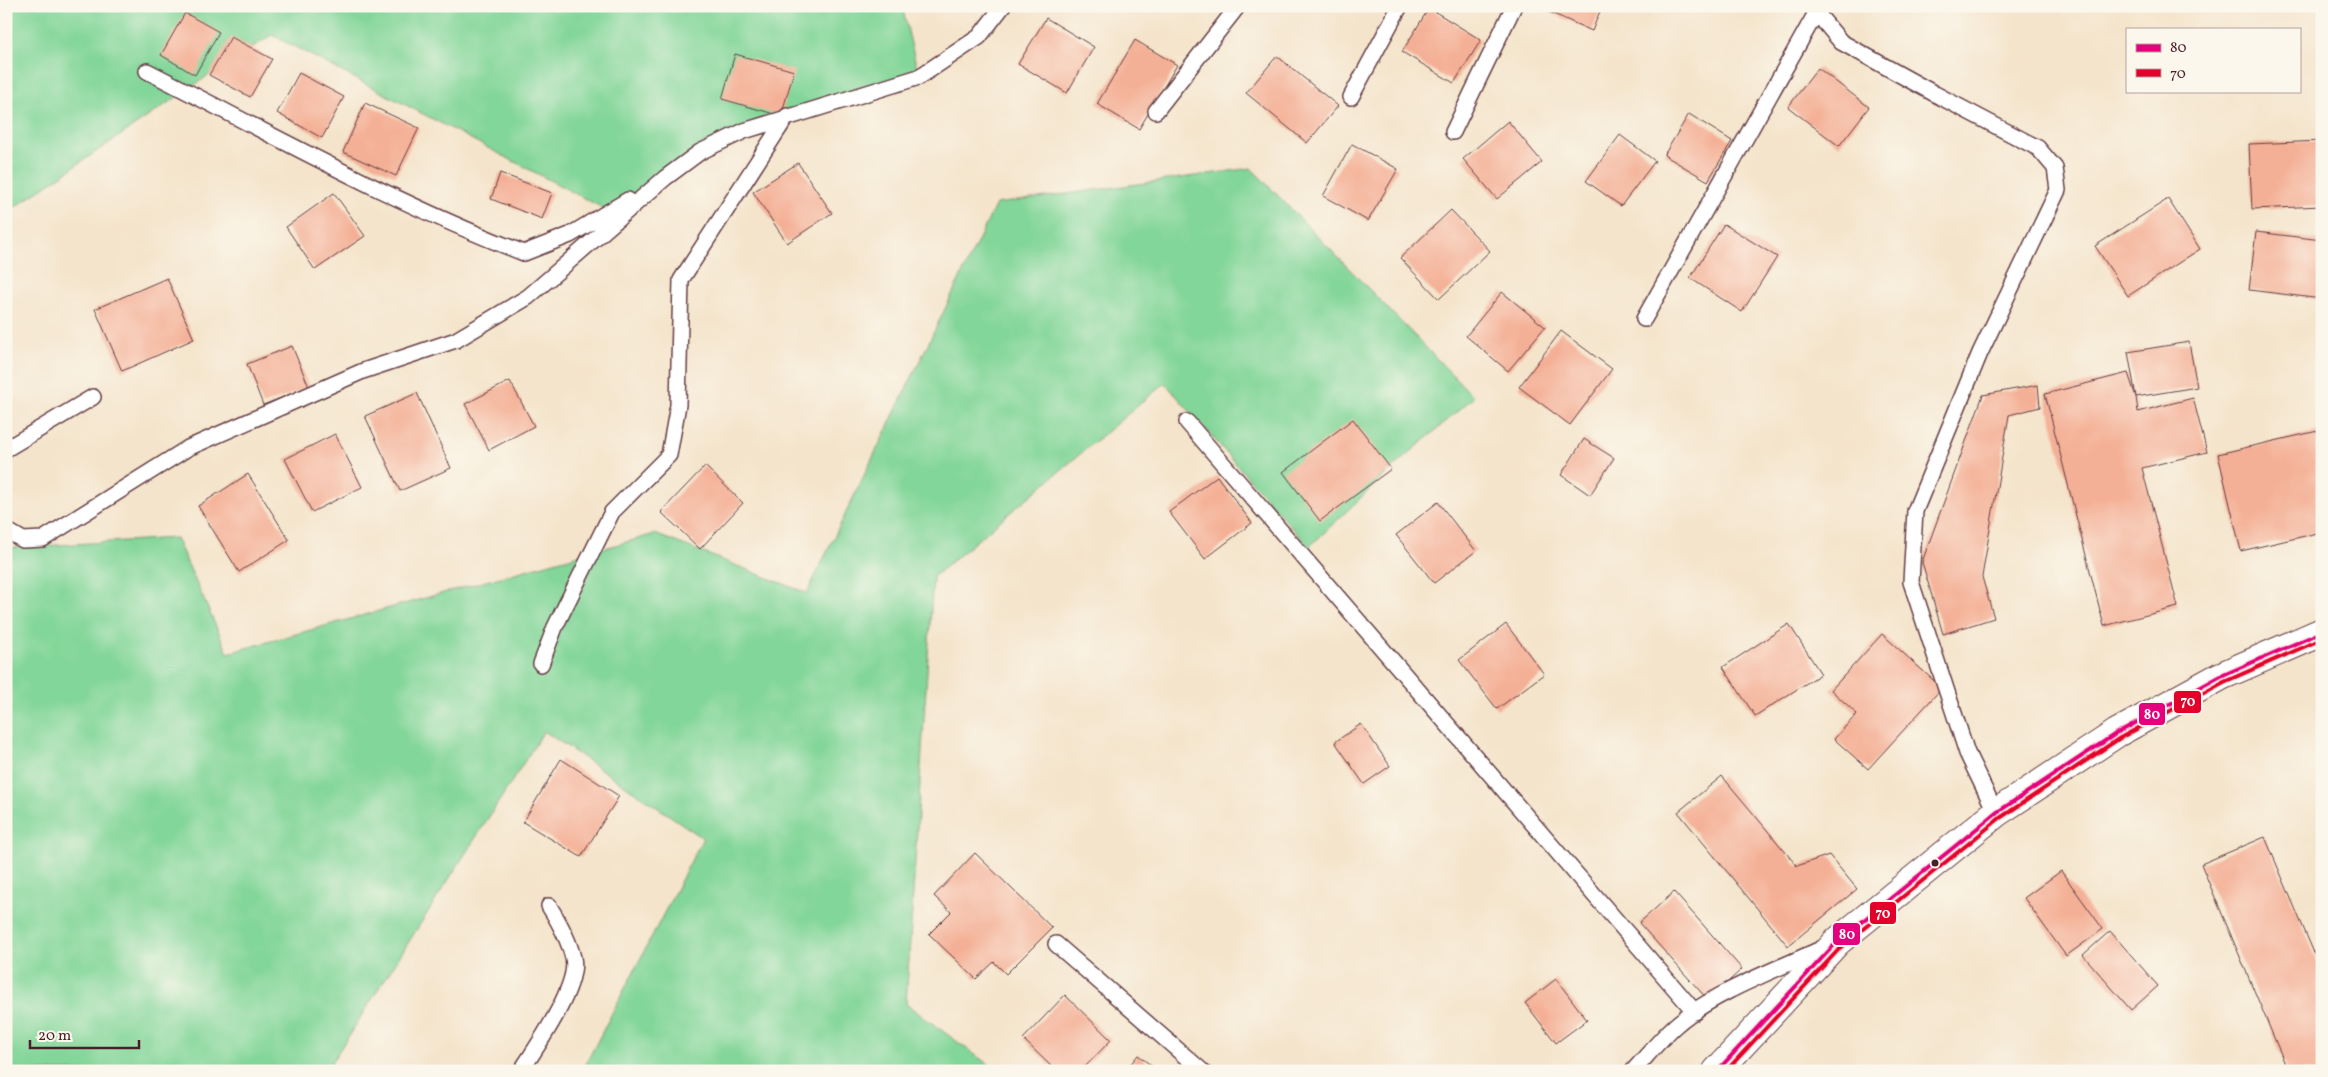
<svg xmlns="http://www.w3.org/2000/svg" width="2328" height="1077" font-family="Vollkorn,serif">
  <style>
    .green { fill: #82d699; stroke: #667a62 }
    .building { fill: #f4b096 }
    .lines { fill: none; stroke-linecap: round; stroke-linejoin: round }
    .lane-casing { stroke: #643d43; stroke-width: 18 }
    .secondary-casing { stroke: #643d43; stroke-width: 30 }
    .lane { stroke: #fff; stroke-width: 15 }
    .secondary { stroke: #fff; stroke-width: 28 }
    .bus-1-casing { stroke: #fbf7ec; stroke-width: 8 }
    .bus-2-casing { stroke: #fbf7ec; stroke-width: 8 }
    .bus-1 { stroke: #e5007d; stroke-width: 4 }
    .bus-2 { stroke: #e4002b; stroke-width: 4 }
    .bus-dot { fill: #4a1f2b; stroke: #fbf7ec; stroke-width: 2 }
    .line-badge { stroke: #fbf7ec; stroke-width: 2 }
    .badge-label { font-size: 14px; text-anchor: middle; font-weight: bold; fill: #fff }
  </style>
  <rect width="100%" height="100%" fill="#fbf7ec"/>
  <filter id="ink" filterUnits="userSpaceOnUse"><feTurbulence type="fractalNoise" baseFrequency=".02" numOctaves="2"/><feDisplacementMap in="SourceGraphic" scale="10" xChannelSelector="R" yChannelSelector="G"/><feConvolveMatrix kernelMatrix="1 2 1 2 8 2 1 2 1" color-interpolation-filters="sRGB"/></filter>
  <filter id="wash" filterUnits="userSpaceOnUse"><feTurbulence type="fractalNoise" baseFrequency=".0096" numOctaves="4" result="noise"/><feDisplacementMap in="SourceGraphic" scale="20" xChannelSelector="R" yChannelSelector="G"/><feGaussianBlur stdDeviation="1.12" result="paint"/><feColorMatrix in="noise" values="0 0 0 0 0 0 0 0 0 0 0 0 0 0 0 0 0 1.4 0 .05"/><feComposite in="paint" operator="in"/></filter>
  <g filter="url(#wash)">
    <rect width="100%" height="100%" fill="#f4e4cb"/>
    <!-- green -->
    <path class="green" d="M6,6H902L919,77L700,152L620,217L272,35L209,75L6,213Z
      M1251,168L1474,397L1391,469L1309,547L1165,383L933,577L906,1004L997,1071H582L703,838L544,731L326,1071H6V548L176,538L228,653L655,534L807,593L996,204Z"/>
    <g id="blocks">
      <!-- building -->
      <path class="building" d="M1549,6H1602L1592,31L1547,11Z
        M1429,8L1481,40L1454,83L1402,52Z
        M185,13L219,32L195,75L161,55Z
        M1046,18L1094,47L1067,93L1018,64Z
        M231,37L272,59L250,97L209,75Z
        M1135,40L1177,65L1139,129L1097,104Z
        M735,54L794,71L781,116L722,99Z
        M1277,56L1338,106L1307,143L1246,93Z
        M1818,68L1869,107L1839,146L1788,107Z
        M299,73L344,97L322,138L277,113Z
        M365,103L419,128L396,176L343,152Z
        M1689,114L1732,141L1708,181L1664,155Z
        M1508,121L1542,162L1497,199L1463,159Z
        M1620,135L1655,161L1621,206L1586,181Z
        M2322,141V206L2252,209L2249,144Z
        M1352,144L1398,169L1368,221L1323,196Z
        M798,163L832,213L787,243L753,192Z
        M500,173L552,193L542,219L491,199Z
        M334,193L365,236L315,270L286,227Z
        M2168,199L2200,249L2128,296L2095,246Z
        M1451,210L1490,251L1439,299L1400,258Z
        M1724,224L1777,257L1742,312L1690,278Z
        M2256,232L2322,240V299L2249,290Z
        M167,278L194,339L122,371L95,309Z
        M1502,292L1545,327L1508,371L1466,336Z
        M1561,331L1612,369L1570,425L1519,387Z
        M2189,342L2197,387L2136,397L2138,412L2193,398L2207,452L2142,468L2178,607L2104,626L2045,394L2128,373L2136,397L2128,352Z
        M292,346L309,387L263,405L247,364Z
        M510,381L534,426L489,450L465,404Z
        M2038,385L2040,407L2009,415L1982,577L1994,618L1943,634L1922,562L1983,395Z
        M417,393L451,468L400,491L365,416Z
        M1353,419L1391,469L1320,521L1283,472Z
        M2322,430V532L2241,551L2218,454Z
        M335,434L362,487L312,512L285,459Z
        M1584,439L1614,458L1590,495L1561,475Z
        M705,466L743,503L700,549L661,512Z
        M248,474L289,540L239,572L198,506Z
        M1217,476L1252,523L1205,559L1169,512Z
        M1438,502L1476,551L1434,583L1396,535Z
        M1506,624L1544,674L1497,709L1459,660Z
        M1789,624L1821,674L1755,716L1723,667Z
        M1882,634L1942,688L1868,769L1834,739L1857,714L1831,690Z
        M1361,724L1390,766L1364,784L1335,742Z
        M561,759L619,796L581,857L523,822Z
        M1722,776L1797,866L1829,855L1857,889L1788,946L1678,812Z
        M2265,837L2322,972V1071H2288L2201,864Z
        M975,853L1052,928L1006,974L994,962L976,979L929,934L951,912L934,896Z
        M2061,871L2103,929L2066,956L2024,898Z
        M1674,892L1742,969L1708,1000L1639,923Z
        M2110,931L2158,986L2131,1010L2083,955Z
        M1556,979L1587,1020L1556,1043L1525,1003Z
        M1065,995L1111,1040L1081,1071H1056L1023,1039Z
        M1138,1055L1158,1071H1125Z"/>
    </g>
  </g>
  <g filter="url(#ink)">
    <use href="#blocks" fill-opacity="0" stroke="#643d43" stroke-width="1"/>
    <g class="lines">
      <!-- lane casing -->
      <g class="lane-casing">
        <path id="lane" d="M1811,6L1841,42L1935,94L2038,148L2055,168L2058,190L1980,353L1915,511L1911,582L1967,753L1996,813
          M147,71C271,134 394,203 524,253L570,235L628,200
          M1351,97L1400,6
          M1156,111L1238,6
          M1453,132L1514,6
          M1644,319L1816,13
          M1187,422L1695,1012
          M6,449L93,397
          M6,530L23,540L43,539L188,448L363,371L456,340L528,297L665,178L700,152L744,131L919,77L979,37L1003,6
          M541,664L555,627L612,512L669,455L678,405L681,280L787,116
          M1056,944L1202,1071
          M521,1071C536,1048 580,985 573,958C569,940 559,922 549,906
          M1633,1071C1647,1056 1660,1039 1676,1025C1712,993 1778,969 1823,948"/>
      </g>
      <!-- secondary casing -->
      <g class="secondary-casing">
        <path id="secondary" d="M1717,1071L1838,941L1996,813L2117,733L2221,676L2322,632"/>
      </g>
      <!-- lane -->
      <use href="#lane" class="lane"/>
      <!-- secondary -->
      <use href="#secondary" class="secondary"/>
      <!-- bus-1 casing -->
      <g class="bus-1-casing">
        <path id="bus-1" d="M1717,1071L1838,941L1996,813L2117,733L2221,676L2322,632"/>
      </g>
      <!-- bus-2 casing -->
      <g class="bus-2-casing">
        <path id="bus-2" d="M1726,1071L1842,946L2000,818L2120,738L2224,682L2322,639"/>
      </g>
      <!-- bus-1 -->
      <use href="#bus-1" class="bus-1"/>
      <!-- bus-2 -->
      <use href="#bus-2" class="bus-2"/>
    </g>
  </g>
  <!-- markers -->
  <circle class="bus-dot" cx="1935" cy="863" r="4.5"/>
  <g class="line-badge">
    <rect x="2173" y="690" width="29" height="24" rx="5" fill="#e4002b"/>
    <rect x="2138" y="702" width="28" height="24" rx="5" fill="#e5007d"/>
    <rect x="1869" y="901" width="28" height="24" rx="5" fill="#e4002b"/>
    <rect x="1832" y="922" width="29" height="24" rx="5" fill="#e5007d"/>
  </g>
  <g class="badge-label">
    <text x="2188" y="706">70</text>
    <text x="2152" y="719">80</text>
    <text x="1883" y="918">70</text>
    <text x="1847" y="939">80</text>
  </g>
  <!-- margin -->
  <rect width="2328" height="1077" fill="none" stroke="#fbf7ec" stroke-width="25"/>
  <!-- legend -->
  <rect x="2126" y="28" width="175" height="65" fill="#fbf7ec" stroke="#b4a19f"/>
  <rect x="2136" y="44" width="25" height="8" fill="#e5007d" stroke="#b4a19f"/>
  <text x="2170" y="52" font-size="15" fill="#4a1f2b">80</text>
  <rect x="2136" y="69" width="25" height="8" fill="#e4002b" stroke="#b4a19f"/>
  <text x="2170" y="78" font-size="15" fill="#4a1f2b">70</text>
  <!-- scale -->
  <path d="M30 1040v8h109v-8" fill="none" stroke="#4a1f2b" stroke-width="2.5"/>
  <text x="38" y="1040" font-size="15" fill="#4a1f2b" stroke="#fbf7ec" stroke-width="4" paint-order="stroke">20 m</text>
</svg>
